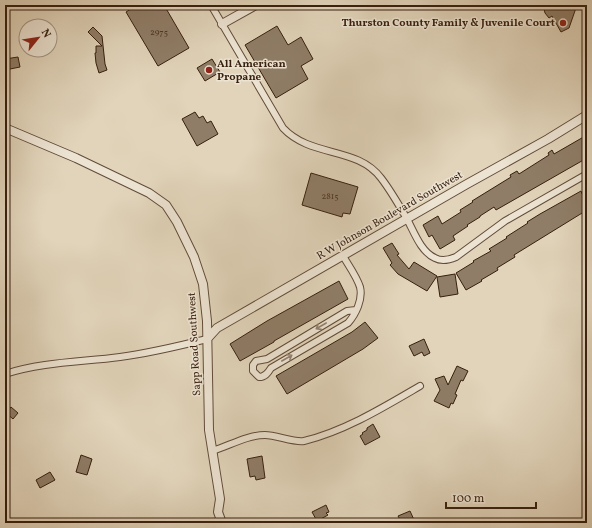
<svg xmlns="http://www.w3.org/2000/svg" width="592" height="528" font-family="Vollkorn,serif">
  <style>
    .building { fill: #8f7d67; stroke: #371f0e }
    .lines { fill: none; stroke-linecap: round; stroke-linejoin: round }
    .minor-casing { stroke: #624c39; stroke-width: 8 }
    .tertiary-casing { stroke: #624c39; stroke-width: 10 }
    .minor { stroke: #ece3d2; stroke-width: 6 }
    .tertiary { stroke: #ece3d2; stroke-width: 8 }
    .oneway { stroke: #928170 }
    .poi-dot { fill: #8f2418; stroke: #ece3d2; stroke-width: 1.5 }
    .labels { text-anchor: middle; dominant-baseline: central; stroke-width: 3; stroke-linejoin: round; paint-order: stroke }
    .number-label { font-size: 9px; fill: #4d3624 }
    .poi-label { font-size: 11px; font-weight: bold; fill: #371f0e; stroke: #ece3d2; text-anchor: end }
    .street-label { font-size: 11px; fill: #371f0e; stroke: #ece3d2 }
  </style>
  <rect width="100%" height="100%" fill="#e1d4ba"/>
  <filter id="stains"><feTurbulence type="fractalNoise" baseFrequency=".005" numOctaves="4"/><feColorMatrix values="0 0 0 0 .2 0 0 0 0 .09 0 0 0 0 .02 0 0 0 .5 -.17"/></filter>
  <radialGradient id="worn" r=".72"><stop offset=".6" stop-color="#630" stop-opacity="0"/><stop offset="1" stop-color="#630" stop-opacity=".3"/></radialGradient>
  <!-- building -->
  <path class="building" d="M137,5H164L189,48L158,66L126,12Z
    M545,5H577L569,28L561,32L552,16L549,18L545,13L544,9L547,7Z
    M277,26L288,45L301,37L313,59L301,66L308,79L276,98L245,45Z
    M93,27L102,36L105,64L107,70L99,73L96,63L95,53H96V46H102L88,32Z
    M18,57L20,67L5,70V59Z
    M212,59L220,72L205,81L197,68Z
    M195,112L199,118L203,116L207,123L211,121L218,134L197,146L182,119Z
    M587,135V158L496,210L494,207L480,216V217L467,225L468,226L453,236L455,240L440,249L432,235L429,237L423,225L438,216L442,224L461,212L460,210L473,202L472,201L511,177L510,175L517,171L519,174L549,155L548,153L552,150L554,154Z
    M311,173L358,187L350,214L343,213L342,217L302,205Z
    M581,191L582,194L587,192V210L514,255L515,257L497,268L498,270L481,280L482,281L466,290L456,273L474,262L473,261L491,251L489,249L507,238L506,237L528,223L527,222L540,214Z
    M392,243L399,254L397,255L409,269L414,262L437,276L427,291L398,274L390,265L392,263L383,248Z
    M455,274L458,294L440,297L437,277Z
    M339,281L348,299L274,341V342L240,361L230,344L267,321Z
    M365,322L378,338L363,349L287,394L276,376L352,332Z
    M424,339L430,353L424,356L422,352L414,356L409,346Z
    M457,366L468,371L463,381L461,380L455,394L457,395L453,404L451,403L449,408L434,401L440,390L435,379L444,376L448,385Z
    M11,407L18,413L13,419L6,413Z
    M373,424L380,437L365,445L360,436L363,434L362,433L367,430V428Z
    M81,455L92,459L87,475L76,472Z
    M262,456L265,478L256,480L255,476L250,477L247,459Z
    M50,472L55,480L40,488L36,480Z
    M326,505L329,512L326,513L328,515L317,521L312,512Z
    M410,511L415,522L402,523L398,516Z"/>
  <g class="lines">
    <!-- minor casing -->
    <g class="minor-casing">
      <path id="minor" d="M211,5L283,128C311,158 357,146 381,178C391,191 399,205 407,219C414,232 421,252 435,258C442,262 449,260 456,257L505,221L587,174
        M343,256C349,266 357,277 360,287C363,299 356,314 348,323L271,368C268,373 265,377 259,377L253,371V365L256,361L267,359L347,311L356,310
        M5,374C42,362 82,362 120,357C150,353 179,346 207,339
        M212,451C229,446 247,435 265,435C276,435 295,443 304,441C345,431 384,407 420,386"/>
    </g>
    <!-- tertiary casing -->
    <g class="tertiary-casing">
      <path id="tertiary" d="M222,24L256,5
        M5,128L76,158L149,193L166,205L177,222L194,257L203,284L207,321L209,430L220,499L218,512L222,523
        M207,339L217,328L467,184L548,139L587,115"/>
    </g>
    <!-- minor -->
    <use href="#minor" class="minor"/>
    <!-- tertiary -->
    <use href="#tertiary" class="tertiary"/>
  </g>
  <!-- one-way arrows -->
  <defs><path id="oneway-shaft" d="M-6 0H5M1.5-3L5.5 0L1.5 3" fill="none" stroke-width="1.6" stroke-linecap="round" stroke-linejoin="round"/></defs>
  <g class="oneway">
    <use href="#oneway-shaft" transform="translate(321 326) rotate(150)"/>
    <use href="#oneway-shaft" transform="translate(287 358) rotate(-30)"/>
  </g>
  <!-- markers -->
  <g class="poi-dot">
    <circle cx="563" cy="23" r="4"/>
    <circle cx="209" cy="70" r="4"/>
  </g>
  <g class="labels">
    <!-- number labels -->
    <g class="number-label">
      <text x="159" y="32">2975</text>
      <text x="330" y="196">2815</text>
    </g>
    <!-- poi labels -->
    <g class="poi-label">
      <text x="555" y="23">Thurston County Family &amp; Juvenile Court</text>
      <text x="217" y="64" text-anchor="start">All American<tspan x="217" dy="13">Propane</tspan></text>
    </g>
    <!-- street labels -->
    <g class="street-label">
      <text transform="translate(390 216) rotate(-30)">R W Johnson Boulevard Southwest</text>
      <text transform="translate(195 344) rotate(-93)">Sapp Road Southwest</text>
    </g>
  </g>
  <!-- margin -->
  <rect width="592" height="528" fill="none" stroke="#e1d4ba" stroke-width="20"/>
  <rect x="6" y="6" width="580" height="516" fill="none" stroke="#371f0e" stroke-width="2"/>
  <rect x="10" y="10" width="572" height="508" fill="none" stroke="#371f0e"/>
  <!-- north arrow -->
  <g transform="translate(38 38) rotate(60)"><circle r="19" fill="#ece3d2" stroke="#a49584"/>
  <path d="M0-3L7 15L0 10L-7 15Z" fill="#8f2418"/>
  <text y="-6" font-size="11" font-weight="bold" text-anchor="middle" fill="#371f0e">N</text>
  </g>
  <!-- scale -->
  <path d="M446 502v6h90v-6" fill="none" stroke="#371f0e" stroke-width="2"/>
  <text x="452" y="502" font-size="12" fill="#371f0e" stroke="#ece3d2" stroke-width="3" paint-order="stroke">100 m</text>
  <rect width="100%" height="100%" filter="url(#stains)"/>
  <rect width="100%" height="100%" fill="url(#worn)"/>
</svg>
